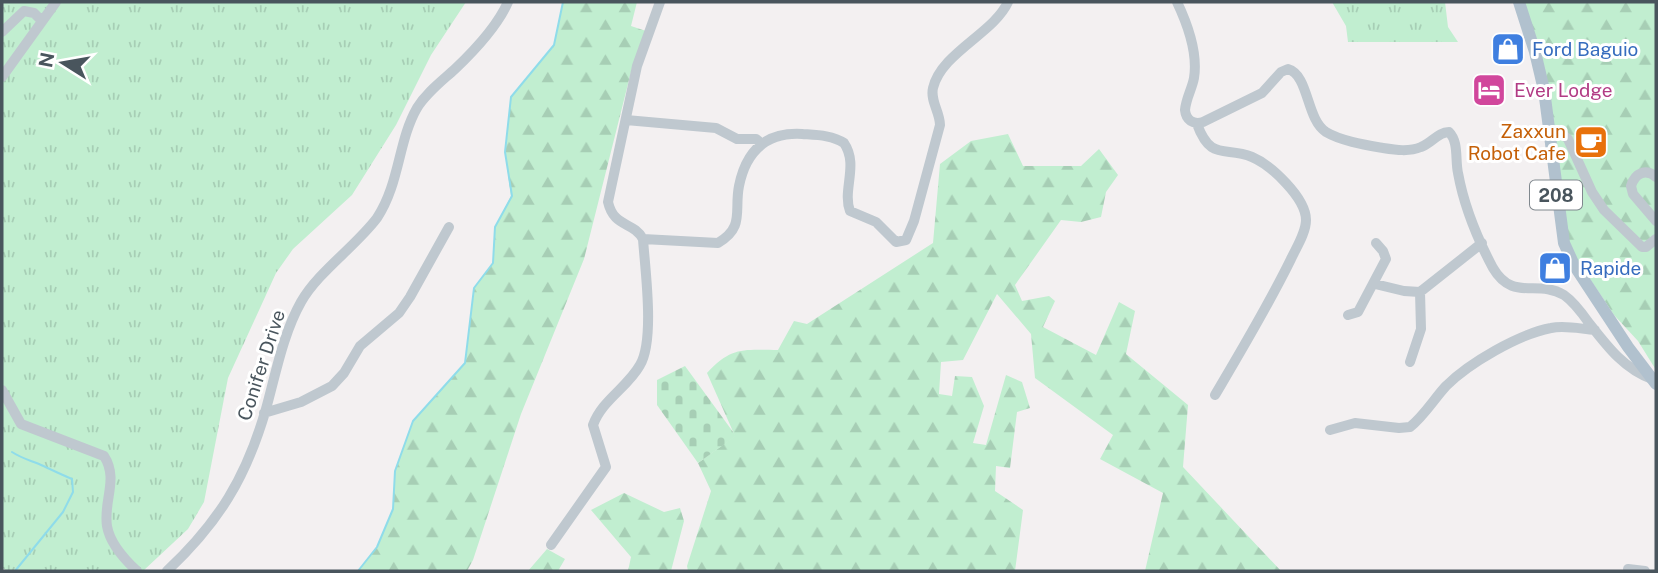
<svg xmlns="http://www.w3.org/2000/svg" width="1658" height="573" font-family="'Public Sans',sans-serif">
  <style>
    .grass { fill: url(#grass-tufts) }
    .forest { fill: url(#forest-firs) }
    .cemetery { fill: url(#cemetery-stones) }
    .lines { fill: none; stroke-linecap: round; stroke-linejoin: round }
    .stream { stroke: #8fdcea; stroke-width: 2 }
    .minor { stroke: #bfc8cf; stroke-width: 10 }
    .major { stroke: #b1c1ce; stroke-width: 12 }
    .labels { text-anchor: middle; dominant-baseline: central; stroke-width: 6; stroke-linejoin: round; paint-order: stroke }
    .shield { fill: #fff; stroke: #80888e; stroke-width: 2 }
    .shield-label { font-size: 18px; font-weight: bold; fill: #49555d }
    .shop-label { font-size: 19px; fill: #366cbe; stroke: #fff; text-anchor: start }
    .hotel-label { font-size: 19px; fill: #b23c85; stroke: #fff; text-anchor: start }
    .food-label { font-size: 19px; fill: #c56008; stroke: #fff; text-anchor: end }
    .street-label { font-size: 19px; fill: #49555d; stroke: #fff }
  </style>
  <defs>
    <pattern id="grass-tufts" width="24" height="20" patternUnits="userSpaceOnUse" patternTransform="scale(1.75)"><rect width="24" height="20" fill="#c1eed0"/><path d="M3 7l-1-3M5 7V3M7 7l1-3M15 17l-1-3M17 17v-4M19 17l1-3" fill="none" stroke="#a7ceb5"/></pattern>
    <pattern id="forest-firs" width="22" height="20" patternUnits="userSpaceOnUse" patternTransform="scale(1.75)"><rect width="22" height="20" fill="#c1eed0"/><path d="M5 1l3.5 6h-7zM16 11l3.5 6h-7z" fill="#a7ceb5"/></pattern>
    <pattern id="cemetery-stones" width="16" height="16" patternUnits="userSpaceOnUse" patternTransform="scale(1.75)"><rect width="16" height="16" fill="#c1eed0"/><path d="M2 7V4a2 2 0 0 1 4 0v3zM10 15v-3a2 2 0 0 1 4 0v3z" fill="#a7ceb5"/></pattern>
  </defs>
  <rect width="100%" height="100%" fill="#f3f0f1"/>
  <!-- grass -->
  <path class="grass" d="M2,2H466L431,55L396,125L352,195L293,249L276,273L228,378L204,502L188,529L143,571H8L2,568Z
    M1332,2H1445L1448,27L1458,42H1348L1346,26Z"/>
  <!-- forest -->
  <path class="forest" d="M563,2H637L631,26L646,31L632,68L584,259L521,414L473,560L467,571H358L377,547L393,509L395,471L413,421L465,363L474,288L493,263L495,227L511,196L505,152L511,97L554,45Z
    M1523,2H1656V370L1638,341L1614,315L1570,249Z
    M1008,134L1023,166H1081L1099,149L1118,175L1106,192L1101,217L1081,222L1061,220L1015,285L1022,301L1049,296L1055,301L1043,327L1096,355L1119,302L1135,311L1126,354L1188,405L1183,467L1281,571H1145L1163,493L1100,459L1113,435L1035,378L1031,334L997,294L963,360L941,362L939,394L952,396L955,376L972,377L984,406L973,443L986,445L1006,375L1022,382L1030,408L1017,412L1010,468L996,466L995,491L1023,510L1015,571H688L687,566L711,491L698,463L735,436L707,373C732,346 744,350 778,350L794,321L807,324L933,243L940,164L971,141Z
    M624,493L664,512L680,508L684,521L671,571H628L631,557L591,510Z
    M547,549L565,559L558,571H528Z"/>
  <!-- cemetery -->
  <path class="cemetery" d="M685,366L736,436L698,463L657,405V380Z"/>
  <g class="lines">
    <!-- stream -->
    <path class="stream" d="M12,452C21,458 29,460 39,464C50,469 60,474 72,479L73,492L63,512L15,571
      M358,571L377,547L393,509L395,471L413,421L465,363L474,288L493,263L495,227L512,196L505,152L511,97L554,45L563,2"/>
    <!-- minor -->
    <path class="minor" d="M1177,2C1187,23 1198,53 1194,78C1192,89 1186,98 1185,110C1186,120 1193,125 1203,122L1262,93L1281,72L1288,69C1309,75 1306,119 1326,132C1341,141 1366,145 1383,148C1396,150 1409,152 1421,147C1432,143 1438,132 1449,132C1459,142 1455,160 1458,173C1464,206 1477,238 1493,268C1513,302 1537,279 1564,295C1574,302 1582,313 1589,323C1607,346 1624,369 1652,379
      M2,32L24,11L34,13L42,21
      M2,77L56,2
      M626,120L716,128L737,139H756L761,143
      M1197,124C1211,162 1225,146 1252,157C1271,165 1306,198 1306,220C1306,233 1296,248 1291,259C1268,306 1241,351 1215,395
      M1549,130L1562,134L1568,139L1592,192L1604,210L1642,247H1646L1656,239
      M1656,177C1646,168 1635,173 1631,186L1633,194L1656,221
      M643,239L718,243C745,227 734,211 739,186C746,151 766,132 802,134C816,135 832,135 844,143C859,165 842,190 850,211L876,222L896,242L906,240L914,221L940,125C940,112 930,101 933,88C941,53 994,33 1008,2
      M1375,284L1404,291L1420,292L1482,243
      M1348,315L1358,312L1386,259L1383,251L1376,243
      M1410,362L1421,329L1420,292
      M2,390L21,424L104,456C119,479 103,501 107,526C110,544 124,559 137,571
      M264,413L301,402L332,386L344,373L360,346L399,313L410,297L449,227
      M1330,430L1355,423L1399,428L1410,427C1424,416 1434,399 1446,386C1469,363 1519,334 1551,328C1565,325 1581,329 1595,330
      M551,545L606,467L593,425C602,400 628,387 640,365C655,340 645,269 643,239C633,221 614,228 608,202L637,66L660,2
      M1628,569L1645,571
      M167,571C219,522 246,478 266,409C276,373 283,334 301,302C318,272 355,247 377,218C400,183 398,141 417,108C427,92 442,81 455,69C475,50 497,27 508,2"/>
    <!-- major -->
    <path class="major" d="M1519,2L1535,52L1544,90L1564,243L1574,265L1628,347L1656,384"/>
  </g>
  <!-- icons -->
  <defs>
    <g id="shop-square" transform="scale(1.75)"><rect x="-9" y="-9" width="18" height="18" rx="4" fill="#3f7fe0" stroke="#fff"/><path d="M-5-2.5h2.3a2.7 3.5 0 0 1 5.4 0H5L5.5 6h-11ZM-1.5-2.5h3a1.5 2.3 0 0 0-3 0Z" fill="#fff"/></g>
    <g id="hotel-square" transform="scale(1.75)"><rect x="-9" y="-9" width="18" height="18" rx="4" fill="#d1479c" stroke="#fff"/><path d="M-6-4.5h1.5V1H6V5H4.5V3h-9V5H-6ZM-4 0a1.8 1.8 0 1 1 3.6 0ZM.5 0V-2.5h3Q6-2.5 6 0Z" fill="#fff"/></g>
    <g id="cafe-square" transform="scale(1.75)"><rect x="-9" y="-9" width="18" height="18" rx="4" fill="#e8710a" stroke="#fff"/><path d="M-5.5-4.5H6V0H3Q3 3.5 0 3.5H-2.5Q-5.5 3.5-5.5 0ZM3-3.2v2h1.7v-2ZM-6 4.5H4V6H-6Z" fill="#fff"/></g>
  </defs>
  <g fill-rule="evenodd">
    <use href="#shop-square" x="1508" y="49"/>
    <use href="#hotel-square" x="1489" y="90"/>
    <use href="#cafe-square" x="1591" y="142"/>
    <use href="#shop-square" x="1555" y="268"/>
  </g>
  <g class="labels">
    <!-- shield labels -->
    <rect class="shield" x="1530" y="180.5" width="52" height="29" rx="5"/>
    <g class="shield-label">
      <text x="1556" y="195">208</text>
    </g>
    <!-- shop labels -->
    <g class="shop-label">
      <text x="1532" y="49">Ford Baguio</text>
      <text x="1580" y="268">Rapide</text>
    </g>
    <!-- hotel labels -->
    <g class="hotel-label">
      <text x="1514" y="90">Ever Lodge</text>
    </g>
    <!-- food labels -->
    <g class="food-label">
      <text x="1566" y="131">Zaxxun<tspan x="1566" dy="22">Robot Cafe</tspan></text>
    </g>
    <!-- street labels -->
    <g class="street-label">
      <text transform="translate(261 365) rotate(-72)">Conifer Drive</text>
    </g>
  </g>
  <!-- border -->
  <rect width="1658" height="573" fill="none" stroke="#49555d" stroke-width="7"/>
  <!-- north arrow -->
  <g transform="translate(63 63) rotate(281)" stroke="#ffffff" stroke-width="5" paint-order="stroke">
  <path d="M0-5L12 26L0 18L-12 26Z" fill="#49555d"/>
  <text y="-10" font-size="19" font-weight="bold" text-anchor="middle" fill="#49555d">N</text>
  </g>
</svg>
